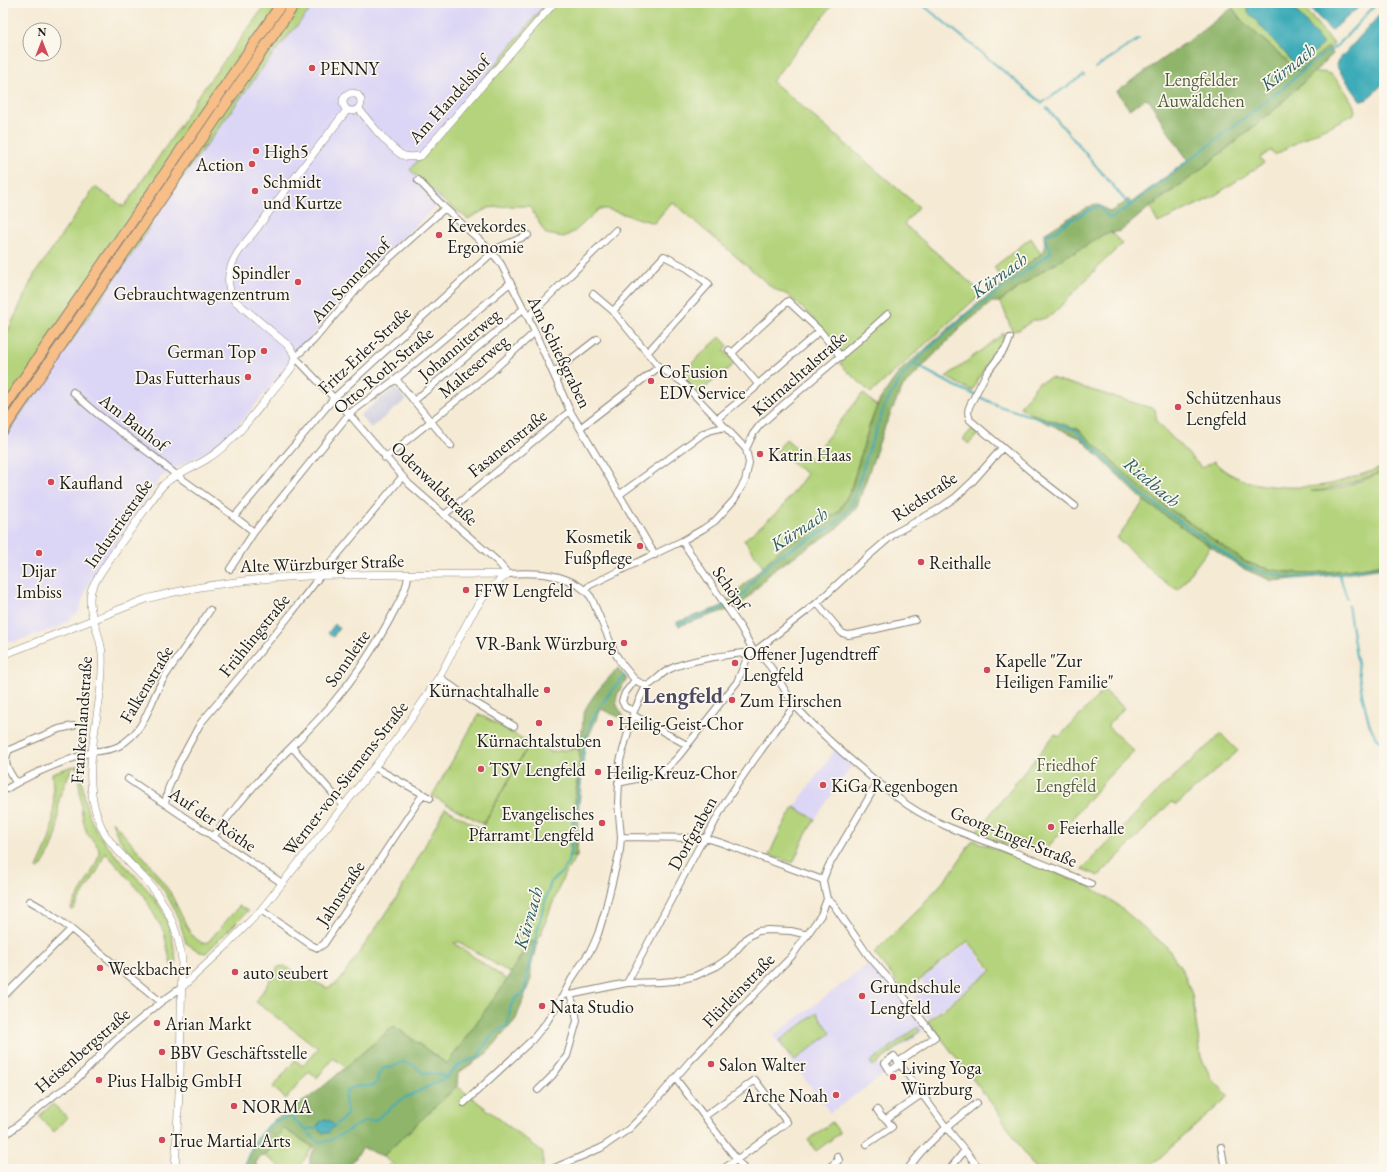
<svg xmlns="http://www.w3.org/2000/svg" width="1387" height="1172" font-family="'EB Garamond',serif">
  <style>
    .built { fill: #dcd6f6 }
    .industrial { fill: #c2c2dc }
    .green { fill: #b4d37b; stroke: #68784c }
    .forest { fill: #8fb56b; stroke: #566844 }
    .water { fill: #3cacb8; stroke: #2c646a }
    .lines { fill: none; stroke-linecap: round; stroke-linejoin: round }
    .stream { stroke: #3cacb8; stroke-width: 2 }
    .minor-casing { stroke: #888378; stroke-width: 8 }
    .tertiary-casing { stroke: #888378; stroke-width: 8 }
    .trunk-casing { stroke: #888378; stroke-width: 12 }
    .minor { stroke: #fff; stroke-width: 6 }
    .tertiary { stroke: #fff; stroke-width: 7 }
    .trunk { stroke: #f7be87; stroke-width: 10 }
    .poi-dot { fill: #d1495b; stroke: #fbf7ec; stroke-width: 1.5 }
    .labels { text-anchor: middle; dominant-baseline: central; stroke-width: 3.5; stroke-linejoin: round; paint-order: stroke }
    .poi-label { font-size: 18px; fill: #1c1c1c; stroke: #fbf7ec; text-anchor: start }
    .park-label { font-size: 18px; fill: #515c3d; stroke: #fbf7ec }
    .street-label { font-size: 18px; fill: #1c1c1c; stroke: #fbf7ec }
    .water-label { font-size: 19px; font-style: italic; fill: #2a5d62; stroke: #fbf7ec }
    .district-label { font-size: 22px; font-weight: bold; fill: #4d4a61; stroke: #fbf7ec }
  </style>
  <rect width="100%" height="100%" fill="#fbf7ec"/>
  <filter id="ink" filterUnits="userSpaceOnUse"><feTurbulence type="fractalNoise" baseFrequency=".025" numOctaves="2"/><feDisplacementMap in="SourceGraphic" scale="8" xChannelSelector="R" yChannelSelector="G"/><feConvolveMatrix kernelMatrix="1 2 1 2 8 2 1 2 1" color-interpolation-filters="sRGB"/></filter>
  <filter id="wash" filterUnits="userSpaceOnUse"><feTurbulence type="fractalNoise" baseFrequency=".012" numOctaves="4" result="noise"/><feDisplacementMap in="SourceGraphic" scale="16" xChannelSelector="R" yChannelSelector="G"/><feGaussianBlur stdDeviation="0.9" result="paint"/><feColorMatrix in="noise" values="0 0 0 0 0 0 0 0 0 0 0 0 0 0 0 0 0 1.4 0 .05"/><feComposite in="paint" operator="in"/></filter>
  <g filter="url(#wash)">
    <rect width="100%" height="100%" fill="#f5ead4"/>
    <!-- built -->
    <path class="built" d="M316,3H540L543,6L410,170L443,200L362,276L226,440L161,477L87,587L78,613L60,627L13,642L3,640V439L141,241L158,211L269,59Z
      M835,750L852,765L815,819L794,807Z
      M968,943L990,971L928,1019L923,1013L925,1011L914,997L926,987L921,980Z
      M870,963L925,1030L877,1064L884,1075L830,1113L773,1036Z"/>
    <!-- industrial -->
    <path class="industrial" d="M395,387L406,400L371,428L360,415Z"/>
    <!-- green -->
    <path class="green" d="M267,3H316L269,59L158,211L141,241L3,439V345L7,333L34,275L95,187L124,207L178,129L196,99Z
      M540,3H834L772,81L919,207L904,224L982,293L871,393L841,365L842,354L815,320L788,295L774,289L672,202L654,223L606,209H599L575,231L564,237L546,234L529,206H510L488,208L468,219L443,200L410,170L543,7Z
      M1229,3H1300L1334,44L1299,71L1243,22Z
      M1314,72C1320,72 1325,72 1330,74C1337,78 1355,103 1355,111L1353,115L1308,136L1275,155L1271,150L1260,158L1264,163L1211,198L1158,223L1150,208L1215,158L1273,111Z
      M1112,232L1122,244L1100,265L1056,311L1048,317L1039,320H1033L1019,330L1012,331L1003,307L999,302L1038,274L1072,252L1074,253L1104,234Z
      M1031,238L1041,254L1005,283L994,267Z
      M1004,333L1003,343L985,367L972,391L946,377Z
      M720,337L728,346L724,350L735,363L699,393L679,375Z
      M1051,378L1155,409L1157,422L1202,468L1214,461C1220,468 1227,473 1236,477C1261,489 1304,489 1331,484C1349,479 1366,473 1384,467V471L1353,482L1323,490L1311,491C1335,493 1362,480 1384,472V564C1338,572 1288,580 1244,561L1160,502L1139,486L1078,429L1032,415L1020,407L1038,383Z
      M863,393L877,406L869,427L850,492L838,512L780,550L763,566L744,540L781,509L807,474L776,452L786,439L812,461L822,444Z
      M972,429L978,434L969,444L963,439Z
      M1144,501L1211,546L1178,590C1154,577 1137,556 1117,538Z
      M1104,690L1124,708L1108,725V727L1134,751L1106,779L1043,853L1021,843L1016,849L976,832L1055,734L1059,737Z
      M479,714L530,743L483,824L432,796Z
      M1221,734L1238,751L1176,805L1171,802L1099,876L1082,869L1158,791Z
      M530,743L551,752L578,748L580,755L569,855L576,857L564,875L537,943L530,941L510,973L459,942L454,943L507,980L447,1064L394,1026L346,1067L333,1058L317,1078L309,1071L286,1099L273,1087L295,1060L303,1066L318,1048L256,1002L278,967L284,966L327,988L339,982L398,896L445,808L481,829Z
      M82,765C82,789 85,813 98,833C117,861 145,881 162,910C168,920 170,931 173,942C174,950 177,958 175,966L171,965L164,932L151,909L145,897L132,882L105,852L98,870L73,910H72L71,908C78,895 97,867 99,854C100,844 91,841 87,833C79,814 81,787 77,767H72L59,798L57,833L51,850L41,867L39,869L37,868C43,855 50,841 52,827C55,809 53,791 52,773L70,767Z
      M794,807L815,819L804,838L793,863L769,855L781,829Z
      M112,821L148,862L170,892L191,935L202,943L208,942L239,906L248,911L206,953L200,952L186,943C180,920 170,896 154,877C143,864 128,853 119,838C116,833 114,827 112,821Z
      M973,840L1089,886L1115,903L1167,947L1184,973L1192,995L1201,1057L1211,1078L1229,1096L1147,1169H1035L998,1112L928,1021L992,970L968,941L905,992L874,953L923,904L950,874Z
      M817,1013L831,1033L794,1061L779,1041Z
      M918,1027L920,1031L873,1066L870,1062Z
      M457,1086L543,1153V1169H398L383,1156Z
      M53,1104L67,1117L54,1132L39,1116Z
      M832,1122L840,1133L816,1151L808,1140Z
      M283,1128L313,1147L298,1169H284L265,1156Z"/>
    <!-- forest -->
    <path class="forest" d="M1232,8L1243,22L1299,71L1328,47L1333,54L1273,111L1189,179L1158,200L1121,231L1104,234L1074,253H1072L1038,274L999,302H992L960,328L902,388L885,426L857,506L846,519L835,530L772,571L746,600L733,610L723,611L679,626L677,622L720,607L727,601L780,550L838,512L850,492L869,427L879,401L899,372L965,314L1041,254L1045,249L1044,234L1077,213L1095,204L1101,206L1110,212L1123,204L1128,199L1131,203L1188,160L1165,127L1150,101L1145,99L1129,109L1117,91L1195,36Z
      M1032,414L1078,429L1139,486L1160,502L1244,561C1288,580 1339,572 1384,564V568L1337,575L1272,581L1242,568L1144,501L1080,438L1032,416Z
      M618,668L627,679C621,688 612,698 619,709C621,713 624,716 626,720L601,709L585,744L578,814L577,857L569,856L580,755L578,748L571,749C576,744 580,738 582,731C583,725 582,718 584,712C592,695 605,682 618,668Z
      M530,941L537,943L531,967V978L516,1019L487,1053L458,1073L457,1086L383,1156L363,1148L347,1169H310V1157L315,1148L283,1128L265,1156L261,1155L255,1164L262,1169H244L246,1160L255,1139L274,1120L312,1096L394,1026L447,1064L507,980Z"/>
    <!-- water -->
    <path class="water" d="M1245,3H1290L1323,44L1300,67L1292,61L1248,12Z
      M1305,3H1364L1331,31Z
      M1384,10V83L1366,100H1360L1336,66L1337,62Z
      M335,624L339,628L333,637L328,633Z
      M324,1119L329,1120L335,1126L328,1133H323L317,1128L318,1124Z"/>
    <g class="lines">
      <!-- stream -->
      <path class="stream" d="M916,3L924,6L960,35L1042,103L1084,75
        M1095,68L1139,39
        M1047,108L1130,206
        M914,364L951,384L999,406L1075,430L1142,495L1241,565L1262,572L1292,578L1339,574L1384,566
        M1339,574L1347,598
        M1348,605L1362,694L1369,723L1375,736L1384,745
        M677,624L718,610L732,603L742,596L759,573L780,555L832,527L845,514L852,504L870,447L885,405L902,376L926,351L967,315L1049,254L1051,250L1046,241V235L1056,231L1067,222L1096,207H1100L1108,217L1111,218L1130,206L1283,88L1311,63L1339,44L1377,3
        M334,1126L347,1115C348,1110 345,1105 345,1099C346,1080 365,1090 376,1084L378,1075L384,1068L393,1067L402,1062L412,1064L423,1073L438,1074L446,1077
        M304,1129L320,1128
        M244,1169C250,1151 258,1130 276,1121C281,1119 286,1118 291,1117L318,1142L329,1141L365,1121H374L401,1100L447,1077L457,1066L469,1060L476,1058L479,1055L486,1043L495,1032L507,1026C510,1018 508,1007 514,1000C516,997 521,995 525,992L527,973L543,908L551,882L562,872L568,862L576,815L585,740C591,715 607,695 625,676"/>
    </g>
  </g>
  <g filter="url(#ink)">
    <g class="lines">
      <!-- minor casing -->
      <g class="minor-casing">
        <path id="minor" d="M418,180L445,208L491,251L501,264L528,317L570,411L655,555
          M445,208L364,281L313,341L295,357L349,414L409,484L497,561L508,574C537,572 572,573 591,597L615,653L620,661
          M491,251L528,235
          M593,294L613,311L659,367
          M613,311L664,256L687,268L709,284L647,353
          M528,317L616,230
          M1010,338L1007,346L986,374L970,405C967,411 968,414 970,420L1035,475L1075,506
          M729,350L758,384
          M732,353L788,301L820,331L841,357
          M553,373L597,339
          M396,379L451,446
          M73,392C97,416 125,435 152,455C161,462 169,470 178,476C203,495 230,512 254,532
          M414,401L523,309
          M717,419L754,389L758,384L820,331
          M580,428L659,367L682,382L746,449
          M385,458L486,377L535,332
          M619,495L704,433L712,430L725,427
          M444,515L570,411
          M235,516L334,398L493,252
          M682,541L741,628L754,652
          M230,569L254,532L349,414L396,379L510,283
          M585,590L590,585L682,541L703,529L715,521L734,500L745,481L749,463L746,449L753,434L760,425L778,409L857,342L888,314
          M817,603L842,633L848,635L855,634L915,620
          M754,652C773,661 783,692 796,707C827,740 862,771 898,798C928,822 968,835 1004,848C1034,860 1063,872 1091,884
          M621,663L635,680L646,686C655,683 659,675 668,670C688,659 729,655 752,652
          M439,677L471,700L514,726
          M634,711L625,707L622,701L625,693L635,680
          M633,715L687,745
          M292,747L343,805
          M374,767L430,798
          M128,779L282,883
          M16,782C9,772 2,762 9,750L59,729L73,726
          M618,783L659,774L667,768L678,757L737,682L748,656L759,648L817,603L857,566L895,533L937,510L956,497L973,481L1002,448
          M3,791C30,774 60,762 89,753C99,750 110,751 119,746C148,729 148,703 164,678C179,655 195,633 210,610
          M165,804L168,789L179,763L200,724L246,669L290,615L320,576L402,477
          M213,837C229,815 246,794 265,774C287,750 311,729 332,704C354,678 374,649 390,619C397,605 407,591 408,575
          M621,837L706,838L722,843L823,880
          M827,899L833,904L868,955L901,993L935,1037L898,1062
          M30,901L42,908L71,929L161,1002
          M261,910L311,945L318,948L324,944L423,794
          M627,983L700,845C712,832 717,815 727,800C748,767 771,736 795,705
          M565,992L570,995L627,983L661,982L674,981L695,976L717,966L730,957L748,937L758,931L768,930L791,931L808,935
          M3,997L71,929
          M900,1064L890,1071L885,1063L894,1056L946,1127L980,1169
          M676,1079L744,1169
          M538,1090L552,1076L567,1056L577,1021L575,1008L570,995
          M464,1103L532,1040L546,1023L565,992L571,980L592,948L598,934L605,911L620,850L621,837L618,803L620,761L634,711L646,686
          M877,1110L882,1117L886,1119
          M705,1116L755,1080L787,1122L749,1151L723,1169
          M3,1137L56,1094L73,1083L114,1041L161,1002L181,988
          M867,1144L892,1127L886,1119L922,1094
          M1221,1147L1225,1169
          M389,1169L390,1168
          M552,1169L601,1148L629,1129L645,1113L690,1061L735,1014L792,956L821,915L827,899L823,880L828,867L878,782
          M827,1169L839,1160L837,1156
          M908,1169C926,1142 952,1123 977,1103
          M950,1169L965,1150"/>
      </g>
      <!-- tertiary casing -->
      <g class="tertiary-casing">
        <path id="tertiary" d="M343 102a9 9 0 1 1 18 0a9 9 0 1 1-18 0Z
          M359,109C368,121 390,148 402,155C408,158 415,157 421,156L554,3
          M3,655L146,599C263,567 389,576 508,574
          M620,661L621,663
          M181,988L224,948L261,910L395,741C411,720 425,699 439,677C459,643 473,597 508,574
          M175,1169L180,1075L182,960C178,928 165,900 143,877C130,863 115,850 105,834C73,775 105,716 102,654C101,632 86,613 91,591C93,584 98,578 101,572C111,557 121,542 132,528C141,515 150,502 159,490C170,475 191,469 207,459C234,442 254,414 274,389C279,382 287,375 292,367C293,364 294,360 295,357L290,347L234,300C229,291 227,281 230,270C234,254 248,240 258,227C287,187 317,149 347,110"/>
      </g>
      <!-- trunk casing -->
      <g class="trunk-casing">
        <path id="trunk" d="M3,409L282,3
          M3,430L295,3"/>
      </g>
      <!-- minor -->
      <use href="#minor" class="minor"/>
      <!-- tertiary -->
      <use href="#tertiary" class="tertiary"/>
      <!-- trunk -->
      <use href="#trunk" class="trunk"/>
    </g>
  </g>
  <!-- markers -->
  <g class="poi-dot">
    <circle cx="312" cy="68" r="4"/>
    <circle cx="256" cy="151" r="4"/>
    <circle cx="252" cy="164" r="4"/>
    <circle cx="255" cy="191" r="4"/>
    <circle cx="439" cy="235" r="4"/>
    <circle cx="298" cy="282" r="4"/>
    <circle cx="264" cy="351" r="4"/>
    <circle cx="248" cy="377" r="4"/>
    <circle cx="651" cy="381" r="4"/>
    <circle cx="1178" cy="407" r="4"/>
    <circle cx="760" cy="454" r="4"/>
    <circle cx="51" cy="482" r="4"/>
    <circle cx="640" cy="546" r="4"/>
    <circle cx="39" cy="553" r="4"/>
    <circle cx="921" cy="562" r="4"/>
    <circle cx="466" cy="590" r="4"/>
    <circle cx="624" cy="643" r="4"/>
    <circle cx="735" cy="663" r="4"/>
    <circle cx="987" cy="670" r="4"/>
    <circle cx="547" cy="690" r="4"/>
    <circle cx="732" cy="700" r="4"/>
    <circle cx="539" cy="723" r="4"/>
    <circle cx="610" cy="723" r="4"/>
    <circle cx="481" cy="769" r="4"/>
    <circle cx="598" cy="772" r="4"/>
    <circle cx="823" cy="785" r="4"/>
    <circle cx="602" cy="823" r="4"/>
    <circle cx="1051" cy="827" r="4"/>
    <circle cx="100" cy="968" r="4"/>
    <circle cx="235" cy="972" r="4"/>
    <circle cx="862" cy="996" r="4"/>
    <circle cx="542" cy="1006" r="4"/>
    <circle cx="157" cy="1023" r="4"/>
    <circle cx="162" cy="1052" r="4"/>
    <circle cx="711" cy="1064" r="4"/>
    <circle cx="893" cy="1077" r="4"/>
    <circle cx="99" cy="1080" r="4"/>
    <circle cx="836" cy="1095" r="4"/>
    <circle cx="234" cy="1106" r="4"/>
    <circle cx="162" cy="1140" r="4"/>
  </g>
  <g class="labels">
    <!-- poi labels -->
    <g class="poi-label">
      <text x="320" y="68">PENNY</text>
      <text x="264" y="151">High5</text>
      <text x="244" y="164" text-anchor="end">Action</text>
      <text x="263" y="181">Schmidt<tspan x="263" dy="21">und Kurtze</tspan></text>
      <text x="447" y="225">Kevekordes<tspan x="447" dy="21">Ergonomie</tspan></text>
      <text x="290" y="272" text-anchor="end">Spindler<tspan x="290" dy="21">Gebrauchtwagenzentrum</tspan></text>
      <text x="256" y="351" text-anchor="end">German Top</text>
      <text x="659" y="371">CoFusion<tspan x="659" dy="21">EDV Service</tspan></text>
      <text x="240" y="377" text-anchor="end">Das Futterhaus</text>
      <text x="1186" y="397">Schützenhaus<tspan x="1186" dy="21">Lengfeld</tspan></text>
      <text x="768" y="454">Katrin Haas</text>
      <text x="59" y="482">Kaufland</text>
      <text x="632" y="536" text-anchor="end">Kosmetik<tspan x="632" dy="21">Fußpflege</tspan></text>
      <text x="929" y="562">Reithalle</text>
      <text x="39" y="570" text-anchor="middle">Dijar<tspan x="39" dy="21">Imbiss</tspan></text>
      <text x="474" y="590">FFW Lengfeld</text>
      <text x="616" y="643" text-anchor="end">VR-Bank Würzburg</text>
      <text x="743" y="653">Offener Jugendtreff<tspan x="743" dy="21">Lengfeld</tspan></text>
      <text x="995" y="660">Kapelle "Zur<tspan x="995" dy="21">Heiligen Familie"</tspan></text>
      <text x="539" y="690" text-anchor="end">Kürnachtalhalle</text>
      <text x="740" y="700">Zum Hirschen</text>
      <text x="618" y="723">Heilig-Geist-Chor</text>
      <text x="539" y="740" text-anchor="middle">Kürnachtalstuben</text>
      <text x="489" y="769">TSV Lengfeld</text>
      <text x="606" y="772">Heilig-Kreuz-Chor</text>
      <text x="831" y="785">KiGa Regenbogen</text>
      <text x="594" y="813" text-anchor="end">Evangelisches<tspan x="594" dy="21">Pfarramt Lengfeld</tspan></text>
      <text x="1059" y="827">Feierhalle</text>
      <text x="108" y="968">Weckbacher</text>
      <text x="243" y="972">auto seubert</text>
      <text x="870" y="986">Grundschule<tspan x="870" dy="21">Lengfeld</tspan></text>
      <text x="550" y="1006">Nata Studio</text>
      <text x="165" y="1023">Arian Markt</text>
      <text x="170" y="1052">BBV Geschäftsstelle</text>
      <text x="719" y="1064">Salon Walter</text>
      <text x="901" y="1067">Living Yoga<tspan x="901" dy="21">Würzburg</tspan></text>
      <text x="107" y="1080">Pius Halbig GmbH</text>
      <text x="828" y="1095" text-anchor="end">Arche Noah</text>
      <text x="242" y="1106">NORMA</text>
      <text x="170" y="1140">True Martial Arts</text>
    </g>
    <!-- park labels -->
    <g class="park-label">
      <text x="1201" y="79">Lengfelder<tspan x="1201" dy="21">Auwäldchen</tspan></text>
      <text x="1066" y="764">Friedhof<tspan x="1066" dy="21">Lengfeld</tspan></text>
    </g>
    <!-- street labels -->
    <g class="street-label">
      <text transform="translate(449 99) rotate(-48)">Am Handelshof</text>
      <text transform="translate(350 280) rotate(-47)">Am Sonnenhof</text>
      <text transform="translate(459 344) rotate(-40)">Johanniterweg</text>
      <text transform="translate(364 350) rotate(-43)">Fritz-Erler-Straße</text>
      <text transform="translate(560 352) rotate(64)">Am Schießgraben</text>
      <text transform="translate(473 366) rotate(-41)">Malteserweg</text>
      <text transform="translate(383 370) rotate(-40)">Otto-Roth-Straße</text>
      <text transform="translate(799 373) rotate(-41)">Kürnachtalstraße</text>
      <text transform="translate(134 422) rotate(38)">Am Bauhof</text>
      <text transform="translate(507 443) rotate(-39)">Fasanenstraße</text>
      <text transform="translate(435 483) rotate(44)">Odenwaldstraße</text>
      <text transform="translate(924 496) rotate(-34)">Riedstraße</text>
      <text transform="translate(118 523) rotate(-55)">Industriestraße</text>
      <text transform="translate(322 563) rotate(-2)">Alte Würzburger Straße</text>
      <text transform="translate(731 588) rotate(55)">Schöpf</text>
      <text transform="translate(254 635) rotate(-51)">Frühlingstraße</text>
      <text transform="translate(347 658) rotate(-55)">Sonnleite</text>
      <text transform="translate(146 684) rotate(-59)">Falkenstraße</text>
      <text transform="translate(81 720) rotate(-86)">Frankenlandstraße</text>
      <text transform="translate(345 778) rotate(-52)">Werner-von-Siemens-Straße</text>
      <text transform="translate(213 819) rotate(34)">Auf der Röthe</text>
      <text transform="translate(692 833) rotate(-61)">Dorfgraben</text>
      <text transform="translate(1014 836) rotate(22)">Georg-Engel-Straße</text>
      <text transform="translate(340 893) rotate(-57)">Jahnstraße</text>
      <text transform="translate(738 990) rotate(-46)">Flürleinstraße</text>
      <text transform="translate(82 1050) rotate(-41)">Heisenbergstraße</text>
    </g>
    <!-- water labels -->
    <g class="water-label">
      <text transform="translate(1288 67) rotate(-38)">Kürnach</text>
      <text transform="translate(999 275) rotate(-36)">Kürnach</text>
      <text transform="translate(1152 482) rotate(40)">Riedbach</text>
      <text transform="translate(799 529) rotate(-33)">Kürnach</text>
      <text transform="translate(528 918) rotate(-74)">Kürnach</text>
    </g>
    <!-- district labels -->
    <g class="district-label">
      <text x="683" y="695">Lengfeld</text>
    </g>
  </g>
  <!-- margin -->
  <rect width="1387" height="1172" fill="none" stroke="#fbf7ec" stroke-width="16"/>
  <!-- north arrow -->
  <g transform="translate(42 42)"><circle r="19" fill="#fbf7ec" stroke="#a29f99"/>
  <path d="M0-3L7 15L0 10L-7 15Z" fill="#d1495b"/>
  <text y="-6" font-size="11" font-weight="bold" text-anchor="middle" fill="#1c1c1c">N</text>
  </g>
</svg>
